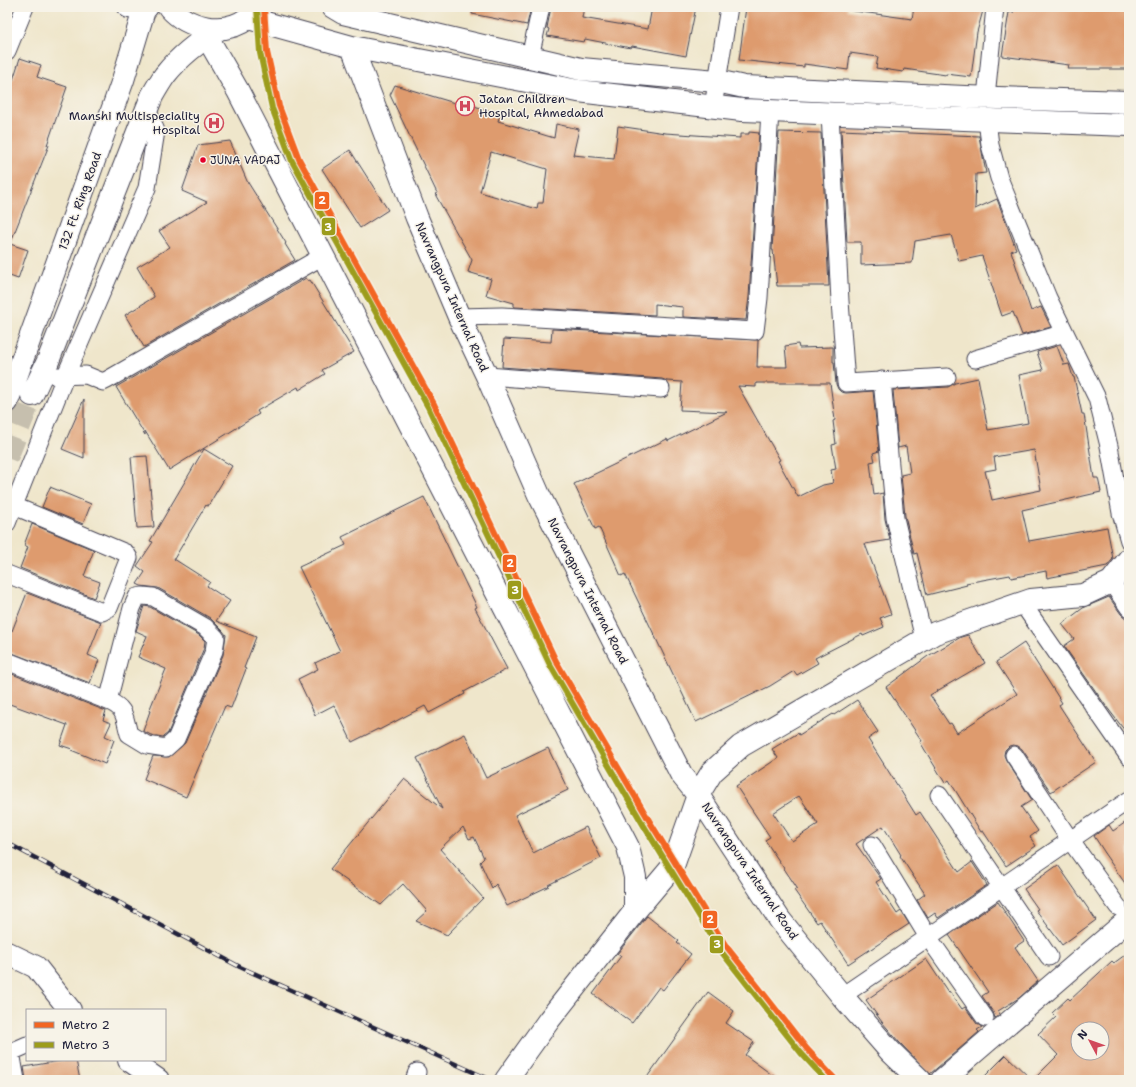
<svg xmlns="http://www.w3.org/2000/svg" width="1136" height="1087" font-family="'Shantell Sans',sans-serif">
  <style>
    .building { fill: #de9b6e; fill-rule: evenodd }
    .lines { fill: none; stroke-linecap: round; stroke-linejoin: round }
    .primary-tunnel { stroke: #c6bfae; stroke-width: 22; stroke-dasharray: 22 11; stroke-linecap: butt }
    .street-casing { stroke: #413f51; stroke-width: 19 }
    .secondary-casing { stroke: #413f51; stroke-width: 24 }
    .primary-casing { stroke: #413f51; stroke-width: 24 }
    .street { stroke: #fff; stroke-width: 17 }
    .secondary { stroke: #fff; stroke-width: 22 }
    .primary { stroke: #fff; stroke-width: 22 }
    .rail-casing { stroke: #22223b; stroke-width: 4.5 }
    .rail { stroke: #f7f3e8; stroke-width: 3; stroke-dasharray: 9; stroke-linecap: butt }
    .metro-1-casing { stroke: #f7f3e8; stroke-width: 9 }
    .metro-2-casing { stroke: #f7f3e8; stroke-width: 9 }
    .metro-1 { stroke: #f26522; stroke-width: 6 }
    .metro-2 { stroke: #9c9c1b; stroke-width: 6 }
    .bus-dot { fill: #e4002b; stroke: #f7f3e8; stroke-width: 1.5 }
    .labels { text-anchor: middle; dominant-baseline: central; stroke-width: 3; stroke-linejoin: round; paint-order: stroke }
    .bus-label { font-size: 11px; fill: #22223b; stroke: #f7f3e8; text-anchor: start }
    .poi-label { font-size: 12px; fill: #22223b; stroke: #f7f3e8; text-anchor: start }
    .street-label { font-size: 12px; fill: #22223b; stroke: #f7f3e8 }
    .line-badge { stroke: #f7f3e8; stroke-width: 1.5 }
    .badge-label { font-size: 11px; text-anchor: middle; font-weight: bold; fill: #fff }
  </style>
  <rect width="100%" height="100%" fill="#f7f3e8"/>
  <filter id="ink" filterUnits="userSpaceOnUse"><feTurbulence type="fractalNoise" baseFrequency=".025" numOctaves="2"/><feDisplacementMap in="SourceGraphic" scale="8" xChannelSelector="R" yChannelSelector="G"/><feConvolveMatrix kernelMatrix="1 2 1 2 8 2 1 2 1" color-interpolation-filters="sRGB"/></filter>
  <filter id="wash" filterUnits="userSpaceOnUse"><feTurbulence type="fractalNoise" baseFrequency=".012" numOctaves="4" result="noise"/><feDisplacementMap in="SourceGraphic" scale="16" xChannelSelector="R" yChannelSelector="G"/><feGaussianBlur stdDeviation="0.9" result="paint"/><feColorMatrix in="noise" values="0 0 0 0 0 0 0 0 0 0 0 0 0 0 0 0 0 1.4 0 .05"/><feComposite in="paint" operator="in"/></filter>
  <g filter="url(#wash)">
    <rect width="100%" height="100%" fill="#efe6cb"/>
    <g id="blocks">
      <!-- building -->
      <path class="building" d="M472,7H531L527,25L472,14Z
        M551,7H584L582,18L648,29L652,7H696L686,56L632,46L631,48L585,39L584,42L547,36L549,29L547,28Z
        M746,7H848L847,10L912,19L914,7H984L977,32L971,77L946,74V75L904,69L903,72L876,68L878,57L850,53L848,70L804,64V67L739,60Z
        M1014,7H1053L1074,10V7H1129V69H1068L1069,65L1002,56L1009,12L1013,13Z
        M20,58L41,65L37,77L67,87L47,145H49L10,244L28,250L18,279L7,275V78L13,80Z
        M395,85L458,104V101L500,114L498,121L554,138L556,124L579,129L573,155L614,159L618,126L665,133L740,138V134H749V132L759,133L749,297L746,320L683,317V307L655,304V315L514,307V303L486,295L491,279L468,272L472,260L436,196L437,193L390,95ZM491,152L547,169L543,203H538L537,209L480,192Z
        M841,130L979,136L986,173L976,174L975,209L997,199L1016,249L1011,251L1031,311L1041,307L1051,327L1022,335L1013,312L1002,316L982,256L959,261L951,235L915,241L912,263L861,265V242H847Z
        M779,132L821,133L829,286H777L773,250H772Z
        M230,141L247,181L286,243L285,244L295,260L144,347L125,315L154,297V296L137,267L170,247L159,231L207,202L182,191L198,145Z
        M350,150L388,210L360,228L322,169Z
        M306,278L308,281L310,280L354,352L322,370L325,374L299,390L298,387L257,411L259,414L169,470L145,431V435L116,387L142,372Z
        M552,329L758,340L757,367H787L785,346L798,344L799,348L833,347V362H834L836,384L838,389L841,392L846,393L873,391L879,451L873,453L875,461L870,462L874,495L883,493L885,519L890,540L865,544L891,614L880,618L884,627L863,636L862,634L815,658L818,663L797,675L794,671L770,686L696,722L625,574L621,576L599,527L595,529L574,484L667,439L668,441L727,412L680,410L682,382L667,381L662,379L502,367L504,339L551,342ZM756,383H830L835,420L833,421L836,444L832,445L836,469L831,470L833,483L823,485L798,497L778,461L780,460L738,386L756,387Z
        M1057,346L1064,365L1069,364L1073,377H1074L1082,414H1084L1094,478H1098L1101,492L1022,510L1029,541L1107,527L1113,559L1107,566L1047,578L1046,571L1011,578L1010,575L966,583L967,585L927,595L917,553L914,554L905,516L901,475L910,473L906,446L898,448L893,390L948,387L955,383L978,378L988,430L1028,423L1019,375L1043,370L1037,352ZM1034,450L1041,490L992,500L985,471L996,469L994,457Z
        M84,399V458L62,449Z
        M204,449L232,466L208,506L206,505L174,559L210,582L207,586L230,601L216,621L256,637L244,668L246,669L231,708L225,706L186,797L144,779L153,756L169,757L185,743L223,655L226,635L223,631L210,618L158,588L141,586L137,584L145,572L137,566L153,542L150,541Z
        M147,456L154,527L137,528L131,457Z
        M50,487L91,504L83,524L42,507Z
        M424,497L477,607L475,608L507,669L464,692L465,694L429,713L425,706L379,730L378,729L352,742L334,705L315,715L298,679L318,669L315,663L340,651L299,567L346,545L342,537Z
        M32,524L94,550L84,576L100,582L94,598L20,568L28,547L24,545Z
        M27,593L101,622L88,655L99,660L90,683L7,651V628L12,631Z
        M1109,597L1121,614L1129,621V736L1106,706L1064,646L1074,639L1062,624L1083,608Z
        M144,606L150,607L199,635L205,641L204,648L168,733L163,737L151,735L143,731L150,711H149L166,669L138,657L147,636L136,631Z
        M968,635L985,663L930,695L949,724L951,723L957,733L1017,694L996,662L1024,643L1062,703L1059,705L1096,762L1051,792L1022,749L1018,746L1013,745L1009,746L1005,750L1004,755L1006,760L1032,800L1021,807L1038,831L1030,837L1036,846L1006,866L983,831L981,832L949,780L945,783L920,742L922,741L886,687L928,656L961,637Z
        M7,672L106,711L103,720L111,723L105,736L114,740L105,764L71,750L72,749L60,745L67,725L7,703Z
        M857,700L878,732L868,739L916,815L920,812L959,872L972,862L987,885L938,918L935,913L928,918L917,900L925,894L900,856L901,855L883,826L856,844L881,879L876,882L897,914L901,911L909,924L848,964L820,921L817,923L794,890L797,888L765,840L770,837L736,786L778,758L772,749L798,733L799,735L833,714L834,715ZM799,796L818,824L792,841L773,813Z
        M465,734L486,778L548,748L568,790L515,815L533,853L586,827L601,858L548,885L549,886L507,906L496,884L492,888L480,862L484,858L474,837L469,839L463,827L440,849L483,898L447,935L416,921L427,911L403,884L381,905L330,869L404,779L442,809L417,758Z
        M1129,820V889L1104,853H1105L1094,836L1109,825L1113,831Z
        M1058,865L1096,920L1062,945L1036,910L1038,909L1024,889Z
        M998,902L1024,941L1015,947L1038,981L1019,998L998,1011L1000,1014L995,1018L993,1012L982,996L988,992L949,935Z
        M647,916L679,941L677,943L691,954L663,990L659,987L632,1023L593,994L621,956L617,954Z
        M1129,952V1080H1033L1058,1055L1038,1034L1056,1017L1052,1013L1068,998L1070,1000L1112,961L1114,963ZM1078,1029H1102V1053H1078Z
        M926,959L948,992L949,991L962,1009L965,1007L977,1024L982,1027L977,1030L979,1032L930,1074L899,1042L882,1022L866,1000Z
        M708,992L734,1011L726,1023L754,1042L745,1055L779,1080H645Z
        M1006,1055L1032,1080H981Z
        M65,1060H76L80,1080H26L24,1067Z"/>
    </g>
  </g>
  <g filter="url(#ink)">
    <use href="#blocks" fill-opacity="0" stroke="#413f51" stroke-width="1"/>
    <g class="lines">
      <!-- primary-tunnel -->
      <path class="primary-tunnel" d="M7,458L32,395"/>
      <!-- street casing -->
      <g class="street-casing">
        <path id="street" d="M7,51L25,7
          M530,57L541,7
          M986,97L995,7
          M713,107L729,7
          M830,114L840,301L846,383L947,377
          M987,120L990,145L999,178L1048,298L1097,398L1109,446L1121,513L1129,541
          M459,317L502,316L755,331L759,298L770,111
          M975,359L1065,333
          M56,376L86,375L103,382L107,380L323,256
          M487,376L661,389
          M882,380L895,518L924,639
          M7,523L65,377L147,188L156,131L147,109
          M7,574L102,612L109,608L129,558L126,553L14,506
          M1111,582L1129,608
          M1022,603L1129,757
          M7,661L108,701C126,708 124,717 129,734L147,745L166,748L176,739L214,651L216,638L205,627L153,597L143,596L137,597L132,608L108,701
          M1014,755L1070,840L1118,907
          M939,795L1049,957
          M872,845L928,937L985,1018
          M842,996L1129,800
          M16,1080L11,1052L27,1045
          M414,1080L417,1072"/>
      </g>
      <!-- secondary casing -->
      <g class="secondary-casing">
        <path id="secondary" d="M129,7L144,10
          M333,7L343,13L581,69L717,81L744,87L965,97L1129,102
          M248,18L352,47L578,91L742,110L964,119L1129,125
          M207,37L238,91L628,847L635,877V911
          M352,47L417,218L459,317L487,376L539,495L681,774L698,795L780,920L842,996L890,1051L920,1080
          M7,953L36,967L70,1010
          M129,1060L158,1080
          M506,1080L549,1020L635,911L673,866L698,795L712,772L741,746L935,633L1031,600L1083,595L1111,582L1129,559
          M942,1080L1129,919"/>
      </g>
      <!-- primary casing -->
      <g class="primary-casing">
        <path id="primary" d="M169,7C188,29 225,36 248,18C252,15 256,11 260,7
          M32,395L48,361L152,96C156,89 160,82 165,75C180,56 201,40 221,28
          M7,402L123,80L144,10L147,7"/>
      </g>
      <!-- street -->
      <use href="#street" class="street"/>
      <!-- secondary -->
      <use href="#secondary" class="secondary"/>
      <!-- primary -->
      <use href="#primary" class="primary"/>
      <!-- rail casing -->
      <g class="rail-casing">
        <path id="rail" d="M7,843L240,967L491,1080"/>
      </g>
      <!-- rail -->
      <use href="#rail" class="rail"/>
      <!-- metro-1 casing -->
      <g class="metro-1-casing">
        <path id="metro-1" d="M264,7L267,52L279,106L299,159L434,404L556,661L650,822L726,946L807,1049L836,1080"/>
      </g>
      <!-- metro-2 casing -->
      <g class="metro-2-casing">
        <path id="metro-2" d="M257,7L260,53L272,108L292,161L428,407L550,665L644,826L720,950L801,1053L826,1080"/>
      </g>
      <!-- metro-1 -->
      <use href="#metro-1" class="metro-1"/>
      <!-- metro-2 -->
      <use href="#metro-2" class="metro-2"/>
    </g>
  </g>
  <!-- icons -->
  <defs>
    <g id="hospital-ring" transform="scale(1)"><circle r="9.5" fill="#f7f3e8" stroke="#d1495b" stroke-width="1.5"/><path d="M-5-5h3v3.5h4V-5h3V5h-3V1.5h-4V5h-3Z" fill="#d1495b"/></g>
  </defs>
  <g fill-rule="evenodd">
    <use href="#hospital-ring" x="465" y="106"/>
    <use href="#hospital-ring" x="214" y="123"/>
  </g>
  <!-- markers -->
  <circle class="bus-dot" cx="203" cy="160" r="3.5"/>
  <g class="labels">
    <!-- bus labels -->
    <g class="bus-label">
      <text x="210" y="160">JUNA VADAJ</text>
    </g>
    <!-- poi labels -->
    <g class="poi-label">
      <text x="479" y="99">Jatan Children<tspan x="479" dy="14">Hospital, Ahmedabad</tspan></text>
      <text x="200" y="116" text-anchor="end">Manshi Multispeciality<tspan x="200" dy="14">Hospital</tspan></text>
    </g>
    <!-- street labels -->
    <g class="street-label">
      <text transform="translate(80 201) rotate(-70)">132 Ft. Ring Road</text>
      <text transform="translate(452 297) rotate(66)">Navrangpura Internal Road</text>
      <text transform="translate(588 591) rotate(63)">Navrangpura Internal Road</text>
      <text transform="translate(750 871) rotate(56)">Navrangpura Internal Road</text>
    </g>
  </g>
  <g class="line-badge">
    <rect x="314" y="191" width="16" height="19" rx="4" fill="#f26522"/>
    <rect x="321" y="217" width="15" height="19" rx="4" fill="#9c9c1b"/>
    <rect x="502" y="554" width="15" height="19" rx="4" fill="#f26522"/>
    <rect x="507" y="580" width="15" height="20" rx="4" fill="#9c9c1b"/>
    <rect x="702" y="910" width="16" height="19" rx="4" fill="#f26522"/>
    <rect x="709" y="935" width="15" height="19" rx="4" fill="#9c9c1b"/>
  </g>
  <g class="badge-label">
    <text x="322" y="204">2</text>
    <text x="328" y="231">3</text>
    <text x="510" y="567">2</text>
    <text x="515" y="594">3</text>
    <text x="710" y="923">2</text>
    <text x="717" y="948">3</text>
  </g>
  <!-- margin -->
  <rect width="1136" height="1087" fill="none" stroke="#f7f3e8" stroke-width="24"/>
  <!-- legend -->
  <rect x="26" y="1009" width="140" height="52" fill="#f7f3e8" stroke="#a29fa3"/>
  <rect x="34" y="1022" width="20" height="6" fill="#f26522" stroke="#a29fa3"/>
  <text x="62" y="1029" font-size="12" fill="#22223b">Metro 2</text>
  <rect x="34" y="1042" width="20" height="6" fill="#9c9c1b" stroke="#a29fa3"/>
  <text x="62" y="1049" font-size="12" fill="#22223b">Metro 3</text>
  <!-- north arrow -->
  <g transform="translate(1090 1041) rotate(311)"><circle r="19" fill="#f7f3e8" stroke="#a29fa3"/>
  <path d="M0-3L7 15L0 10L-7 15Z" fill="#d1495b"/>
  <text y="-6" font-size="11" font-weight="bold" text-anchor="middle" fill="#22223b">N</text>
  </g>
</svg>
